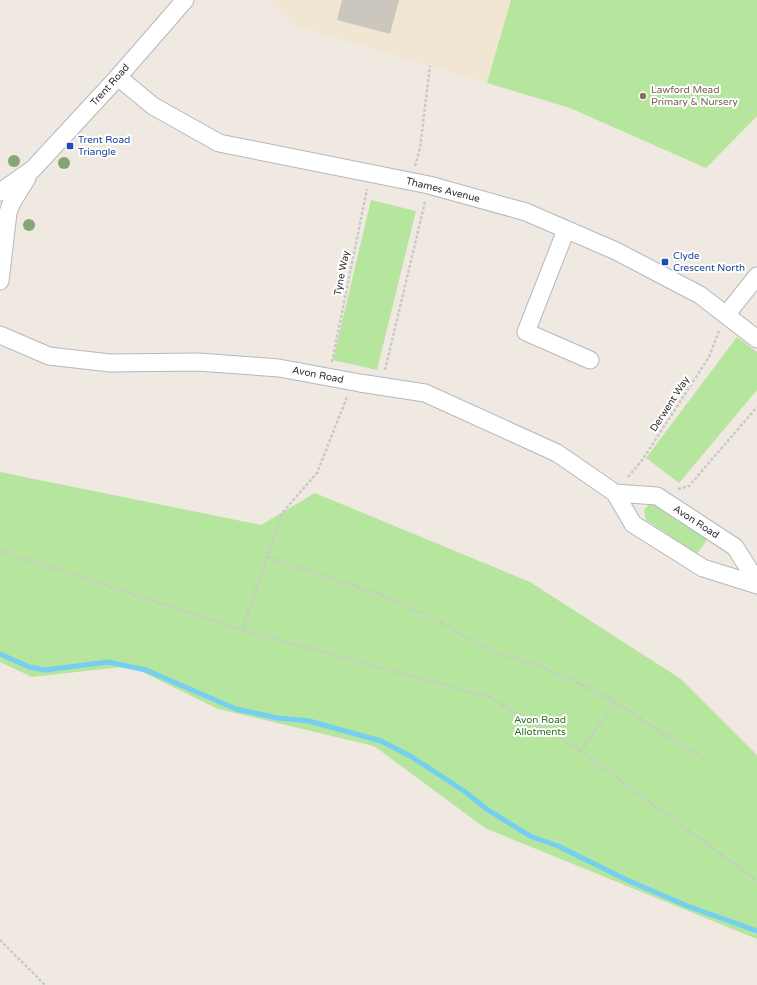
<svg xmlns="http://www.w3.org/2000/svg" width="757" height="985" font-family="'Varela Round',sans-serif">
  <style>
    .education { fill: #f0e6d1 }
    .green { fill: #b6e59e }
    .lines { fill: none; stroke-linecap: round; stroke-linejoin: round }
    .stream { stroke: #75cff0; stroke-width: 5 }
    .building { fill: #cbc7bf }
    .minor-casing { stroke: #b4b7c1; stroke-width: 19 }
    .path { stroke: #c9c9c9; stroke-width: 2.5; stroke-dasharray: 3 2; stroke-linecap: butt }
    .minor { stroke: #fff; stroke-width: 17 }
    .tree { fill: #84a574 }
    .education-dot { fill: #8d6e63; stroke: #fff; stroke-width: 1.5 }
    .transit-dot { fill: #1a4fb4; stroke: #fff; stroke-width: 1.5 }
    .labels { text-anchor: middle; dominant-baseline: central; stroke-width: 4; stroke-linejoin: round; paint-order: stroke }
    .street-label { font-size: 10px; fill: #2e2e2e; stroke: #fff }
    .education-label { font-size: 10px; fill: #785e54; stroke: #fff; text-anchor: start }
    .transit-label { font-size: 10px; fill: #164399; stroke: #fff; text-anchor: start }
    .park-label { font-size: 10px; fill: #2c6e1b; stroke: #fff }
  </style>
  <rect width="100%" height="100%" fill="#efe9e1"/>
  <!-- education -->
  <path class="education" d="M269,0H757V116L706,168L570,108L296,26Z"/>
  <!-- green -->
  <path class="green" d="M511,0H757V116L706,168L570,108L487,83Z
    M371,200L416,211L377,370L333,360Z
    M737,337L757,352V390L679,483L646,458Z
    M0,472L261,525L315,493L530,582L681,679L757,755V939L485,828L374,746L218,709L130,666L32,677L0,662Z
    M655,503L709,537L697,554L646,520L644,510L649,504Z"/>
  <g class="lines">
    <!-- stream -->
    <path class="stream" d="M0,654L29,667L45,670L108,662L146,670L236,709L278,718L309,721L381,741L412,757L464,791L488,810L530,836L558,846L627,880L690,907L757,931"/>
  </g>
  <!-- building -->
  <path class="building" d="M342,0H399L390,34L337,20Z"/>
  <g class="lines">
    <!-- minor casing -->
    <g class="minor-casing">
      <path id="minor" d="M118,77L153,106L219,143L429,185L526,212L616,251L700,295L757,339
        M0,192L33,169L118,77L185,0
        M566,230L526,332L590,360
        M0,281L8,213L11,204L27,178
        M726,315L757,276
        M0,335L49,356L110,363L198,362L279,368L360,383L425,393L557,453L615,493L633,524L703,568L757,585
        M615,493L657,496L735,547L757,582"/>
    </g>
    <!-- path -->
    <path class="path" d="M415,166L420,148L430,66
      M332,362L367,189
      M385,370L425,202
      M628,477L643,459L709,357L719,331
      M678,489L689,486L757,407
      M0,551L242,630L489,697L575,747L757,881
      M267,557L381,595L437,620L491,651L537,665L577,682L615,702L581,751
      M242,630L282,513L317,473L347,397
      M615,702L705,760
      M0,940L45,985"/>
    <!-- minor -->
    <use href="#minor" class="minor"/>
  </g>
  <!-- trees -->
  <g class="tree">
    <circle cx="14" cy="161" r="6"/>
    <circle cx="64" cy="163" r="6"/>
    <circle cx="29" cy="225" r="6"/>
  </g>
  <!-- markers -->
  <circle class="education-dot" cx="643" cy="96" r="4"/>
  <g class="transit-dot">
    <rect x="66" y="142" width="8" height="8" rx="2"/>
    <rect x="661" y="258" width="8" height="8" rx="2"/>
  </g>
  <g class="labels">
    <!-- street labels -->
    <g class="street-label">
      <text transform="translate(110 85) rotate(-48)">Trent Road</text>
      <text transform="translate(443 190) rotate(14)">Thames Avenue</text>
      <text transform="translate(342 273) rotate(-79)">Tyne Way</text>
      <text transform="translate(318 375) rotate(11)">Avon Road</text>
      <text transform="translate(670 404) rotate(-57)">Derwent Way</text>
      <text transform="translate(696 522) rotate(33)">Avon Road</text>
    </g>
    <!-- education labels -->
    <g class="education-label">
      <text x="651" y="90">Lawford Mead<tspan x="651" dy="12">Primary &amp; Nursery</tspan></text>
    </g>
    <!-- transit labels -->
    <g class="transit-label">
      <text x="78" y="140">Trent Road<tspan x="78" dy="12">Triangle</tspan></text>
      <text x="673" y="256">Clyde<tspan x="673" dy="12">Crescent North</tspan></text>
    </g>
    <!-- park labels -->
    <g class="park-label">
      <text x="540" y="720">Avon Road<tspan x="540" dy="12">Allotments</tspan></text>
    </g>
  </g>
</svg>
